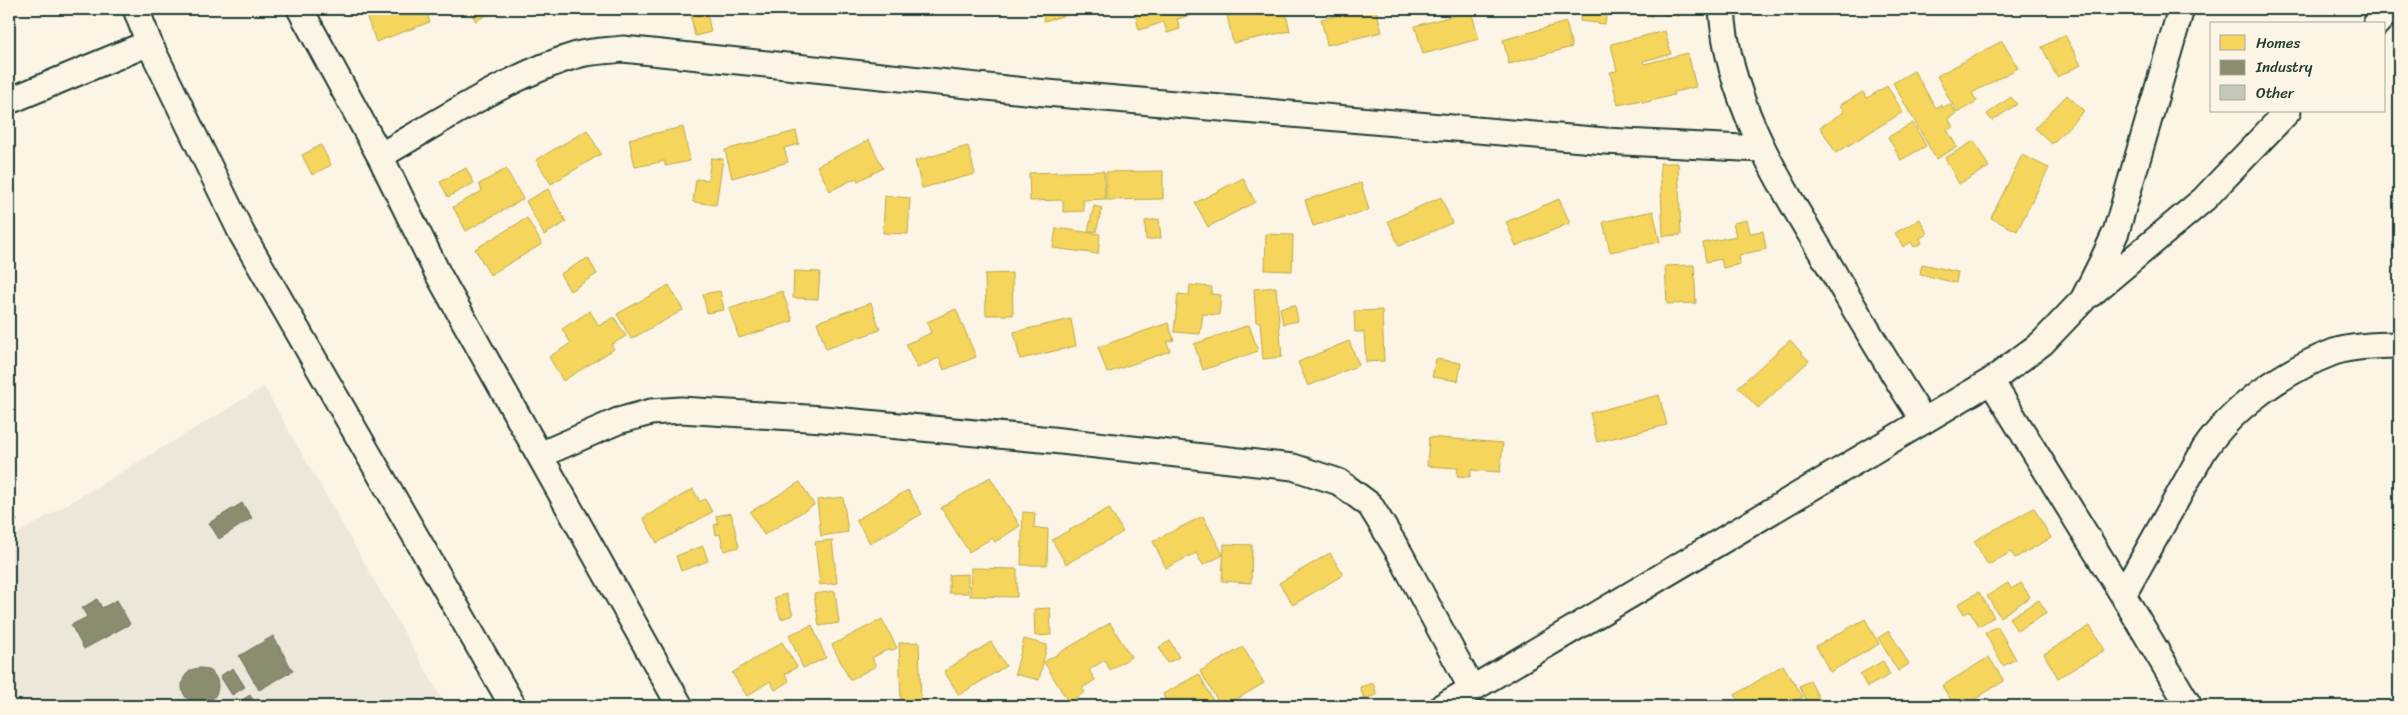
<svg xmlns="http://www.w3.org/2000/svg" width="2408" height="715" font-family="Sriracha,sans-serif">
  <style>
    .built { fill: #ece7d8 }
    .homes { fill: #f6d55c; stroke: #b6a750 }
    .industry { fill: #8c8c6e; stroke: #6b745d }
    .building { fill: #c5c7b9; stroke: #1f3d34 }
    .lines { fill: none; stroke-linecap: round; stroke-linejoin: round }
    .minor-casing { stroke: #1f3d34; stroke-width: 29 }
    .minor { stroke: #fcf5e5; stroke-width: 25 }
  </style>
  <rect width="100%" height="100%" fill="#fcf5e5"/>
  <filter id="ink" filterUnits="userSpaceOnUse"><feTurbulence type="fractalNoise" baseFrequency=".02" numOctaves="2"/><feDisplacementMap in="SourceGraphic" scale="10" xChannelSelector="R" yChannelSelector="G"/><feConvolveMatrix kernelMatrix="1 2 1 2 8 2 1 2 1" color-interpolation-filters="sRGB"/></filter>
  <g filter="url(#ink)">
    <!-- built -->
    <path class="built" d="M9,9H16L18,19L9,23Z
      M264,387L446,706H9V539Z"/>
    <!-- homes -->
    <path class="homes" d="M384,9H425L430,22L376,42L366,15Z
      M468,9H497L476,21Z
      M1041,9H1089L1044,21Z
      M1134,9H1193L1195,14L1177,19L1180,29L1167,33L1164,22L1139,30Z
      M1258,9H1285L1290,31L1233,43L1227,15Z
      M1366,9H1376L1382,32L1327,45L1321,19Z
      M1581,9H1607L1605,24L1580,21Z
      M1636,9H1692V11L1680,10V16L1663,15V9H1652V16L1636,15Z
      M1471,11L1479,39L1423,54L1415,26Z
      M707,13L711,32L695,36L691,17Z
      M1566,22L1572,47L1509,64L1503,40Z
      M1665,31L1671,54L1643,61L1644,64L1688,53L1696,87L1674,92V95L1643,103L1642,100L1618,105L1610,72L1617,71L1611,44Z
      M2065,35L2081,65L2057,77L2042,47Z
      M2002,41L2018,68L1972,93L1977,101L1957,113L1937,76Z
      M1914,71L1936,108L1941,105L1942,108L1950,104L1956,114L1948,118L1953,127L1947,130L1957,147L1936,159L1893,83Z
      M1887,86L1903,112L1836,153L1820,127L1844,112L1840,105L1863,92L1867,98Z
      M2067,95L2084,111L2052,144L2035,128Z
      M2011,97L2017,104L1992,121L1987,114Z
      M1913,123L1926,146L1901,160L1888,137Z
      M683,127L690,161L665,166V161L635,167L629,139Z
      M587,130L601,154L551,184L536,160Z
      M796,131L799,144L784,148L788,162L732,178L725,150Z
      M869,140L883,168L858,181L856,178L830,191L817,166Z
      M1974,141L1989,167L1959,184L1945,158Z
      M321,145L331,165L312,175L302,155Z
      M968,146L975,174L922,188L915,161Z
      M2022,155L2049,168L2017,231L1991,218Z
      M711,158L723,159L716,205L693,202L696,179L708,180Z
      M1660,163H1678L1681,235L1663,236Z
      M466,168L474,183L448,197L440,182Z
      M506,169L523,199L466,231L453,207L482,191L479,184Z
      M1104,171L1105,199L1083,200L1084,211L1063,212V200L1030,201L1029,173Z
      M1163,171V199L1106,200V172Z
      M1243,178L1255,202L1208,227L1195,203Z
      M1361,183L1369,210L1313,226L1305,200Z
      M548,189L566,222L544,235L526,201Z
      M885,196L910,198L908,234L883,233Z
      M1441,197L1452,223L1399,246L1388,221Z
      M1559,199L1570,223L1516,246L1506,222Z
      M1094,206L1102,208L1096,232L1088,231Z
      M1653,211L1660,242L1610,252L1603,222Z
      M527,218L542,244L490,275L475,249Z
      M1159,219L1161,238L1146,240L1145,221Z
      M1920,219L1927,234L1920,238L1922,243L1914,247L1911,242L1903,247L1895,233Z
      M1747,220L1750,233L1763,231L1766,249L1739,255L1740,264L1723,268L1721,259L1706,262L1703,243L1736,236L1733,223Z
      M1056,228L1100,234L1098,254L1053,248Z
      M1266,234L1293,235L1292,271L1265,270Z
      M588,258L597,274L570,291L560,274Z
      M1922,264L1958,272L1956,283L1920,274Z
      M1694,265L1696,303L1667,304L1665,266Z
      M794,271L820,272L818,299L793,298Z
      M1012,273L1013,315H986L985,274Z
      M669,285L683,310L631,339L617,314Z
      M1190,285L1212,287L1211,294L1221,295L1219,315L1203,314L1200,334L1174,332L1178,294L1189,295Z
      M1276,287L1282,357L1263,359L1260,322H1256L1254,289Z
      M720,291L724,310L707,313L703,294Z
      M782,291L793,321L739,338L729,309Z
      M871,303L880,330L826,349L817,322Z
      M1295,305L1298,321L1283,324L1280,308Z
      M956,309L976,357L944,370L939,358L917,368L906,344L931,333L927,322Z
      M1382,310L1384,361L1366,362L1364,332H1355L1354,311Z
      M590,311L599,326L614,317L626,336L611,345L614,349L563,381L549,357L571,343L562,329Z
      M1071,319L1076,346L1020,359L1014,332Z
      M1168,323L1174,340L1167,342L1170,351L1107,373L1098,347Z
      M1249,325L1258,351L1203,370L1194,344Z
      M1790,340L1809,361L1758,408L1738,387Z
      M1349,341L1359,365L1308,386L1298,362Z
      M1436,359L1461,363L1458,381L1432,377Z
      M1659,395L1667,425L1597,442L1590,413Z
      M1429,437L1503,443L1500,472L1471,470L1470,477L1457,476L1458,468L1427,466Z
      M990,477L1020,526L995,542L992,538L969,552L941,508Z
      M800,482L814,505L764,535L750,512Z
      M693,489L700,502L705,499L712,512L657,543L643,518Z
      M908,490L922,514L870,543L856,520Z
      M843,497L848,532L821,536L817,500Z
      M1109,508L1123,532L1066,564L1052,540Z
      M2034,508L2051,538L2015,558L2011,552L1988,565L1974,541Z
      M1023,512L1035,513L1034,528L1048,529L1047,565H1021Z
      M731,513L739,547L724,551L720,534L716,535L714,525L718,524L716,516Z
      M1203,516L1223,555L1203,565L1196,553L1166,568L1153,541Z
      M832,540L837,583L820,585L815,542Z
      M1224,544L1252,545L1251,583L1222,581Z
      M703,546L708,561L681,571L676,556Z
      M1330,553L1343,575L1293,605L1279,583Z
      M971,568L1017,569V597L970,596Z
      M968,574V593H949V575Z
      M2008,583L2011,589L2021,583L2030,597L2000,617L1987,596Z
      M835,591L839,623L819,626L814,594Z
      M1979,592L1994,617L1979,626L1970,611L1964,614L1958,604Z
      M786,594L793,615L781,619L774,598Z
      M2039,600L2047,613L2017,631L2009,618Z
      M1050,608L1051,635L1035,636L1034,609Z
      M882,619L897,648L890,651L889,649L872,658L876,666L850,680L832,645Z
      M1865,619L1879,644L1830,672L1816,646Z
      M1110,623L1131,657L1110,670L1105,660L1089,670L1095,680L1082,688L1085,692L1069,703L1044,662Z
      M812,625L826,658L803,668L789,635Z
      M1997,626L2016,659L2003,666L1985,633Z
      M2090,626L2105,650L2058,678L2044,654Z
      M1889,631L1909,664L1898,671L1878,638Z
      M1024,639L1047,645L1039,680L1015,674Z
      M1170,641L1179,657L1167,663L1159,647Z
      M782,642L797,667L785,674L789,681L775,690L770,681L747,696L732,673Z
      M919,642L921,704H901L899,643Z
      M991,642L1006,666L959,695L944,671Z
      M1243,647L1264,683L1225,706H1221L1200,671Z
      M1989,657L2004,681L1964,706H1955L1942,686Z
      M1883,661L1890,675L1867,687L1860,674Z
      M1783,665L1803,697L1788,706H1779L1776,703L1770,706H1742L1735,695Z
      M1199,674L1215,704L1210,706H1168L1163,694Z
      M1810,681L1823,706H1810L1799,686Z
      M1373,683L1377,695L1364,699L1360,687Z"/>
    <!-- industry -->
    <path class="industry" d="M242,503L252,518L219,539L209,523Z
      M97,599L102,608L117,600L130,624L84,649L71,625L87,617L82,608Z
      M273,636L293,671L259,690L239,656Z
      M182 686a18 18 0 1 1 36 0a18 18 0 1 1-36 0Z
      M233,668L245,687L232,695L220,676Z
      M250,695L257,706H238L237,703Z"/>
    <!-- building -->
    <path class="building" d="M12,513L17,521L9,526V515Z"/>
    <g class="lines">
      <!-- minor casing -->
      <g class="minor-casing">
        <path id="minor" d="M136,9L149,43L242,234L513,706
          M300,9L380,156L438,274L680,706
          M1722,9C1728,104 1782,186 1829,265C1860,318 1890,370 1924,421
          M2376,24L2390,9
          M9,101L149,43
          M380,156C439,122 512,74 577,55C591,51 608,51 623,49L1035,92L1605,141L1762,149
          M2091,294L2204,199L2288,111
          M1991,381L2123,595L2189,706
          M540,455L618,421L651,412L681,410L823,419L1052,440L1293,467L1339,482L1370,505L1400,554L1472,689
          M2123,595L2204,450C2234,406 2284,371 2334,352C2353,346 2379,345 2399,345
          M1443,706L1991,381L2042,343L2083,300L2102,262L2116,232L2181,9"/>
      </g>
      <!-- minor -->
      <use href="#minor" class="minor"/>
    </g>
  </g>
  <!-- margin -->
  <rect width="2408" height="715" fill="none" stroke="#fcf5e5" stroke-width="30"/>
  <rect x="15" y="15" width="2378" height="685" fill="none" stroke="#1f3d34" stroke-width="2" filter="url(#ink)"/>
  <!-- legend -->
  <rect x="2210" y="22" width="175" height="90" fill="#fcf5e5" stroke="#a4ab9e"/>
  <rect x="2220" y="35" width="25" height="15" fill="#f6d55c" stroke="#a4ab9e"/>
  <text x="2256" y="48" font-size="15" fill="#1f3d34">Homes</text>
  <rect x="2220" y="60" width="25" height="15" fill="#8c8c6e" stroke="#a4ab9e"/>
  <text x="2256" y="72" font-size="15" fill="#1f3d34">Industry</text>
  <rect x="2220" y="85" width="25" height="15" fill="#c5c7b9" stroke="#a4ab9e"/>
  <text x="2256" y="98" font-size="15" fill="#1f3d34">Other</text>
</svg>
